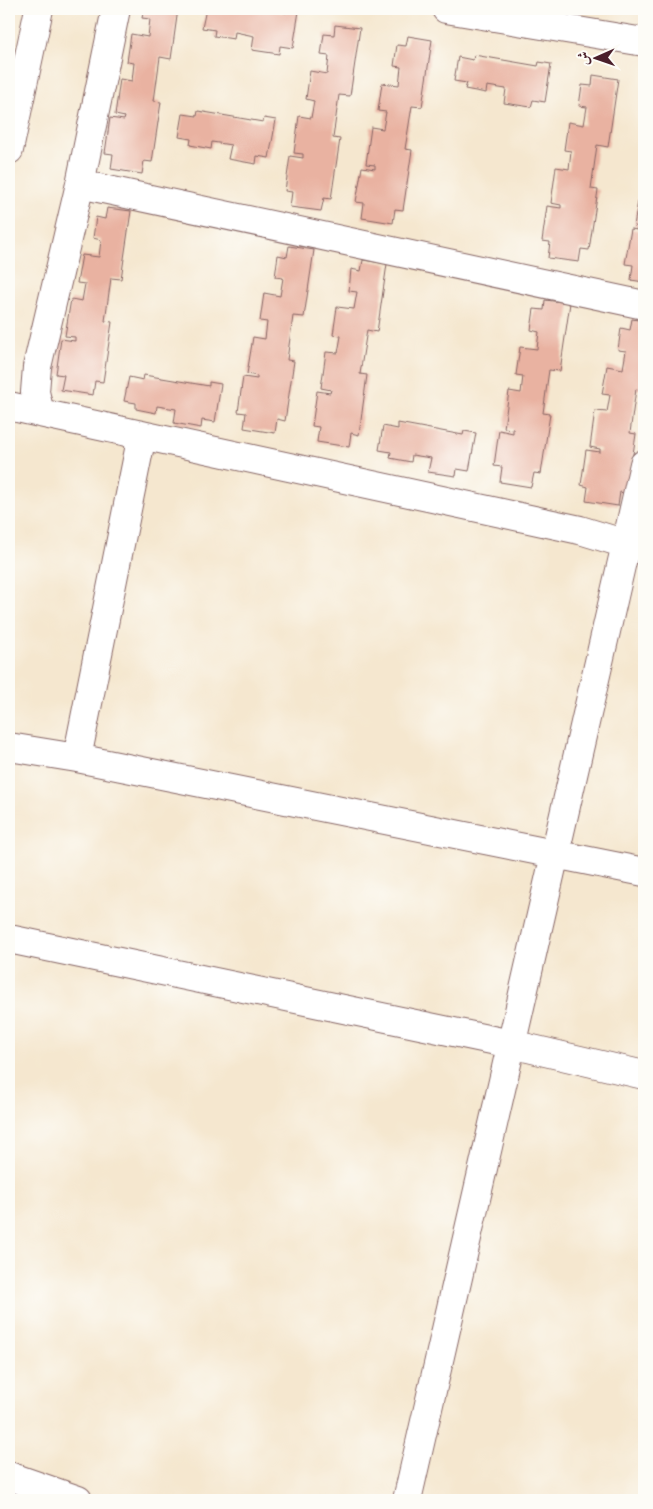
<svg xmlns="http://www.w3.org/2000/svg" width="653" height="1509" font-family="'Old Standard TT',Amiri,serif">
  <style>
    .building { fill: #e9b2a1 }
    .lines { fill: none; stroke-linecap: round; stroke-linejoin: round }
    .minor-casing { stroke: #866564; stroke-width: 30 }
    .minor { stroke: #fff; stroke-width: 28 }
  </style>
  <rect width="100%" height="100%" fill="#fdfcf7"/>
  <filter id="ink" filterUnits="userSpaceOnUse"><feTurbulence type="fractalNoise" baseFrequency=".02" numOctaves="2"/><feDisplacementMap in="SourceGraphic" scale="10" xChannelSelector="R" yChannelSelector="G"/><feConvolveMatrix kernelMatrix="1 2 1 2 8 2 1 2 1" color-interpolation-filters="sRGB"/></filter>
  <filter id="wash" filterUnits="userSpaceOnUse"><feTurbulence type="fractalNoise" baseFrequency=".0096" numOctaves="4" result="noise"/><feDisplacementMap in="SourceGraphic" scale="20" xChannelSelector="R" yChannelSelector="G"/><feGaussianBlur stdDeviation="1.12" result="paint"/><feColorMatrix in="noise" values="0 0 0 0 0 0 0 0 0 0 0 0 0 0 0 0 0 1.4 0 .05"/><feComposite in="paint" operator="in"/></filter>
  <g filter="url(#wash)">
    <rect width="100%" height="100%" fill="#f5e7cf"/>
    <g id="blocks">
      <!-- building -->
      <path class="building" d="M144,9H178L171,59L160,57L154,101L161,102L152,162L144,161L142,174L111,169L113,154L105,153L110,118L124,120L125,117L115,115L120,79L132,81L134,63L127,62L131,34L148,37L150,19L142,18Z
        M206,9H264L286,13L287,9L299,11L293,48L280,46L279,54L252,50L254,36L235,32L234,39L214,36L215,30L202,28Z
        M335,25L360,28L350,96L339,95L333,138L340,139L331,199L324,198L321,211L290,207L292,192L285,191L290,156L303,158V154L294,153L299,116L311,118L314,101L306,99L310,71L327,74L329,56L321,55L324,34L334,35Z
        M408,36L432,40L422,107L412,106L405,149L412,150L403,210L395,209L393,223L362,218L364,203L356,202L362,167L375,169V165L366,164L371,127L383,129L386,112L378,111L382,83L399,85L401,67L394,66L397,45L406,46Z
        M474,55L538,66L539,62L551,64L545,102L533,100L531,107L504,103L506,89L487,86L486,93L465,89L467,83L454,81L458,57L473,60Z
        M593,75L618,79L608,147L597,145L591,189L598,190L589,250L581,249L579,262L548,258L550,242L542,241L547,206L561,208V205L551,203L556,167L569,169L571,151L564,150L568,122L584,125L587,107L579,106L582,85L592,86Z
        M198,111L263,122L264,118L276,120L269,158L257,156L256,164L228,159L231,145L212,142L211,149L190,145L191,139L179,137L183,114L197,116Z
        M640,189L644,190V227L634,226Z
        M107,208L131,211L121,279L111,278L105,321L112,322L103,382L95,381L93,395L61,390L64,375L56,374L61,339L75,341V337L65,336L71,299L82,301L85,284L77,283L82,255L99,257L101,240L93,238L96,217L105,219Z
        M631,229L644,231V282L631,280L633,265L625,264Z
        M289,246L314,250L304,317L293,316L287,360L294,361L285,421L277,419L275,433L244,428L246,413L238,412L243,377L257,379V376L247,374L253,337L265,339L267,322L260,321L264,293L280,296L283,278L275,277L278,255L287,257Z
        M363,260L387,264L377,332L367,330L360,374L367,375L359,435L351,433L349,447L317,442L319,427L312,426L317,391L330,393L331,390L321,388L326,352L338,353L341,336L333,335L337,307L354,309L357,292L349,291L351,269L361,271Z
        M545,300L570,303L560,371L549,370L543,413L550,414L541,474L534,473L531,487L500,482L502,467L494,466L499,430L513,433V429L504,428L509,391L521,393L523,376L516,375L520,347L537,349L539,332L531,330L534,309L544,310Z
        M632,319L644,321V391L636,389L630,433L636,434L627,494L620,492L618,506L586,501L588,487L581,485L586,450L600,452V449L590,447L595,411L607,412L610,395L602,394L607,366L623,369L626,351L618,350L621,328L630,330Z
        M144,375L209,386V382L221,384L215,422L202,420L201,428L174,423L176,409L157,406L156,413L136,409V403L124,401L129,377L143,380Z
        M398,423L463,435L464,431L476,433L469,471L457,469L456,476L428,472L431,458L412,455L411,462L390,458L391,452L379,450L383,426L398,429Z"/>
    </g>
  </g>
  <g filter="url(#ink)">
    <use href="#blocks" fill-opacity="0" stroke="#866564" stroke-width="1"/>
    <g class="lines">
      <!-- minor casing -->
      <g class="minor-casing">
        <path id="minor" d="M116,9L80,184L37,367L35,392L40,413L580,530L626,544L644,464
          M446,9L644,42
          M9,150L39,9
          M80,184L644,305
          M9,406L40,413
          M9,747L77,758L644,872
          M77,758L142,435
          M9,939L511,1044L644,1075
          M9,1476L78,1500
          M407,1500L626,544L643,547"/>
      </g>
      <!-- minor -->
      <use href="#minor" class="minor"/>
    </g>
  </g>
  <!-- margin -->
  <rect width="653" height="1509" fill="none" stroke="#fdfcf7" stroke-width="30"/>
  <!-- north arrow -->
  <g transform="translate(596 58) rotate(268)" stroke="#fdfcf7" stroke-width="4" paint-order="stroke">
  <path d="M0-4L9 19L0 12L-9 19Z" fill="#4a1f2b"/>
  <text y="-8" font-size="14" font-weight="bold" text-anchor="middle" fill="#4a1f2b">ش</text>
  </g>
</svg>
